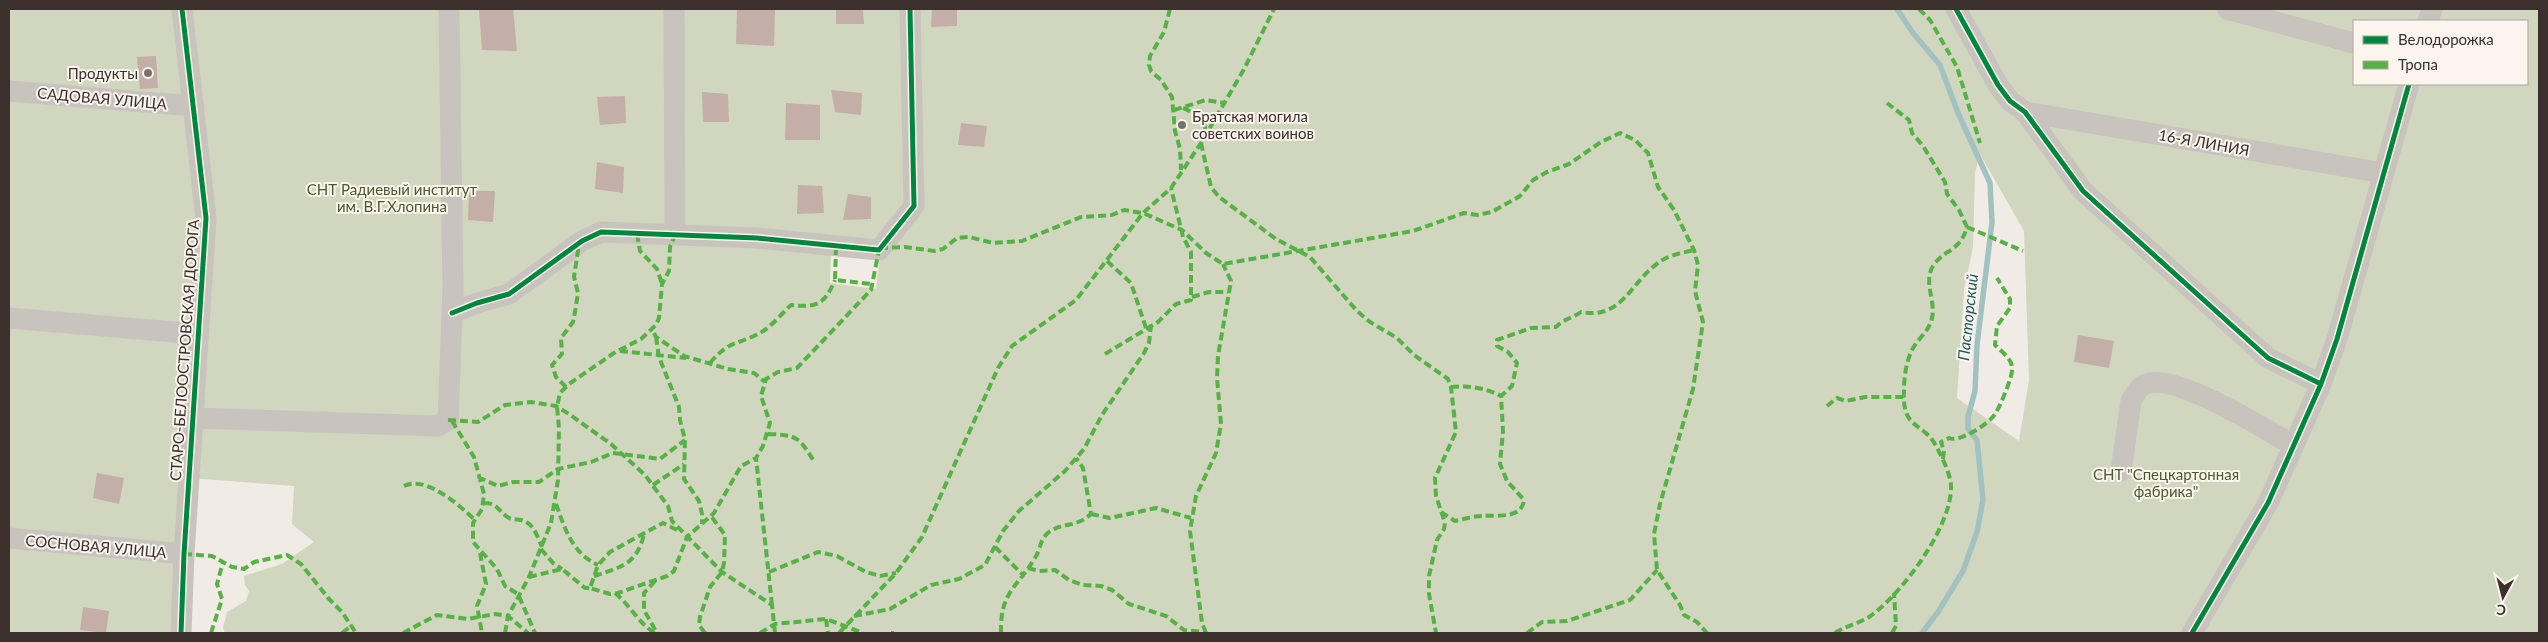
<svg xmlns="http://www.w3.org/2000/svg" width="2548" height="642" font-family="Lato,sans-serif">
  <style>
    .green { fill: #d1d6bf; fill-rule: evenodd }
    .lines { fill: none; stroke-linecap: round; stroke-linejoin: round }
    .stream { stroke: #a1c2c1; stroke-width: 5.5 }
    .building { fill: #c3afa7 }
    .minor { stroke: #c9c3be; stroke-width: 21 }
    .quiet { stroke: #57b246; stroke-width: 4; stroke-dasharray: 8 4; stroke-linecap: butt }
    .cycleway-casing { stroke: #fbf5ee; stroke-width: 8 }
    .cycleway { stroke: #00873e; stroke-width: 5 }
    .poi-dot { fill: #7a716c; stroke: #fbf5ee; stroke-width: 2 }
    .labels { text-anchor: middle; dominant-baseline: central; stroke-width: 4; stroke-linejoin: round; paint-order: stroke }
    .poi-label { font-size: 15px; fill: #3b302b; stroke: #fbf5ee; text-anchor: end }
    .street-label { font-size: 15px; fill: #3b302b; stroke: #fbf5ee }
    .park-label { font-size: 15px; fill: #4a5a2e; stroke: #fbf5ee }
    .water-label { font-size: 16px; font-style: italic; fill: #1f5a5e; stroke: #fbf5ee }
  </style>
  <rect width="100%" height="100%" fill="#f0ebe5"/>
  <!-- green -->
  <path class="green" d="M9,9H2539V633H225L223,628L227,612L246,601L249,591L245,585L244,576L282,564L314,542L292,524L294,486L189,478L181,633H9ZM2354,21H2527V84H2354ZM1980,154L2024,231L2029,380L2019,441L1957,398L1964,289L1973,247L1975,173ZM831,248L881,250L876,289L830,283Z"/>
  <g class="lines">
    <!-- stream -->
    <path class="stream" d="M1897,9L1913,33L1940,65L1958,113L1990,183L1992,222L1977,345L1975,391L1968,417V429L1977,440L1983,500L1977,532L1963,571L1938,612L1922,633"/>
  </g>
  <!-- building -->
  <path class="building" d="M479,9H513L517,51L482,50Z
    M737,9H775L774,46L736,44Z
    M836,9H863L864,24H836Z
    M932,9H957V26L931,27Z
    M156,56L158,88L140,89L137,57Z
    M831,90L862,93L861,115L835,112Z
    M702,92L728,94L729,122H703Z
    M625,96L626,123L600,125L597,97Z
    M786,103L820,105V140H785Z
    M961,123L987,126L984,147L958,145Z
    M597,162L624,167L623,193L595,189Z
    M798,185L822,186L824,213L797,214Z
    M469,191H495L493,222L468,220Z
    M848,194L871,197V219L843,220Z
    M2078,335L2114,341L2109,368L2074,362Z
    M97,473L124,478L119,504L93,498Z
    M83,607L109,611L106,633L80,630Z"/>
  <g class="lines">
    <!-- minor -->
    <path class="minor" d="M674,9L675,235
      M1956,9L1998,85L2010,101L2025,112L2083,191L2268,358L2321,384
      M2227,9L2354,43
      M2428,21L2432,9
      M9,91L194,106
      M2025,112L2384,173
      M452,313L477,303L509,294L582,241L601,232L757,238L879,250L914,206L910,9
      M9,318L198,334
      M193,418L438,426L448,420L453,289L449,9
      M2121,471L2131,401C2135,395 2139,386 2146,384C2175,372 2266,430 2293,445
      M9,538L184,554
      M181,633L184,554L206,218L182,9
      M2192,633L2268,503L2321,384L2337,339L2409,84"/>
    <!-- quiet -->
    <path class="quiet" d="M1170,9L1164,32L1150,56L1149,65L1151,71L1161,80L1172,97L1175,131L1180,149L1181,170
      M1919,9L1930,20L1957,67L1980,143
      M1183,108C1195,113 1205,119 1206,132
      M1174,110L1206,100L1224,103
      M1201,143L1211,187L1219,197L1276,239L1310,257L1357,311L1370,322L1397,338L1414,355L1448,379L1451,387L1456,432L1435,478L1436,496L1445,523L1444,529L1437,540L1429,576V594L1436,633
      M1967,227L2023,251
      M637,234L640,251L657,269L662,284
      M836,247L835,280L872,284
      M880,248L905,247L934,251L943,249L957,238L969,237L993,243L1022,241L1081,217L1112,215L1124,210L1143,213L1182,230L1206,253L1223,264L1413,231L1464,213L1477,215L1492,212L1520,196L1533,180L1547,172L1569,164L1601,142L1620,133L1635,140L1648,153L1658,187L1674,210L1694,250L1698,265L1695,291L1703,322L1693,389L1660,504L1654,534L1657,570L1680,605L1684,615L1697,622L1707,633
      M1107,261L1131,283L1146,328
      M1192,297L1209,292H1228
      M654,333L656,337L684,356L728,369L754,373L765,382
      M656,337L659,357L679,407L680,420L685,440L684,479L699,501L702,514V524
      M620,351L686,358
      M1105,354L1158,322L1176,304L1191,300V252L1183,237L1171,188
      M710,363C728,342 732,346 756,335C770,329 780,315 791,305C817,308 825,304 835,280
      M566,387L556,377L552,365L562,354L561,338L573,322L575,312L578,293L574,277L579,244
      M1451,387C1468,385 1486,388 1501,396
      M1827,406L1837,398L1846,401L1865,397H1904
      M448,420L478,422L505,405L531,402L556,406L569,414L611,444L645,475L668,506L672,521L722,572L772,605L775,633
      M452,421L474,457L484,494L482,509L473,523V542L497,569L505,586L518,594L535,633
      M768,434C798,435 799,437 815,463
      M1943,459L1944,451L1941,442L1949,438C1959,443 1989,424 1995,414C2000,407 2014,374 2012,367C2011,358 2001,351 1995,345L1997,326L2010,308V299L1997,278
      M478,477L498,486L513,482H539L558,469L591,462L613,453L660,459L685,440
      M653,485L684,464
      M404,486C426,475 459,505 475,520
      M484,503C497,503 497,509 506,516C511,520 515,519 521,520C534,523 537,536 542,547
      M556,504C565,529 572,553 598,565
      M1441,512L1455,521C1464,519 1474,516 1483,516C1498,515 1522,519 1524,500L1507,481L1500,464L1503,431L1501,396L1512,386L1517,363L1508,352L1497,346V340L1531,328L1556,327C1563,319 1573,318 1581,312C1622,320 1630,283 1658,263C1668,255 1682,253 1694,250
      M1091,514L1110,518L1156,508L1191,518
      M677,530L663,523L610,552L598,565L590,588L610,594L618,593L667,576L674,571L687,537L714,513L741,466L756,458
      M995,547L1023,575
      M541,549L553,563L562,569
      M480,553L486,584L477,606L482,633
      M184,554L212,556L232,567L244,569L254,562L287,555L301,564L329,599L342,612L356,633
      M1028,568L1039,571L1055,570L1069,580L1083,585L1101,586L1112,590L1129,604L1166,616L1184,630L1205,632
      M769,572L818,552L837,556L866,572L880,576L896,573
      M594,576C622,567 637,564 644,534
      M529,577L562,569L585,588H590
      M655,581L644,593V610L657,633
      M615,593C630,605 639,624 655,633
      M772,605L756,458L763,446L770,423L761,396L766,379L778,372L797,368L871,290L879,250
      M854,616L890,609L931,585L959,579L985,565L1003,531L1019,511L1065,471L1084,449L1102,415L1144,353L1149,343L1151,325
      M826,619L828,633
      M211,633L222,599L217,584L223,562
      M342,633L350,627
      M403,633L437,615L468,619L495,614L508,616L528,633
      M505,633L508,616L529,577L551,523L558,480L559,428L557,407L560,393L569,384L614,353L641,339L656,325L659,318L662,284L669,271L670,247L675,235
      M705,633L699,625L700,617L710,587L722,572L724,563L725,535L711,516
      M760,633L775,624L826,619L863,633
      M839,633L896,573L922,537L998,368L1012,346L1076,300L1143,213L1171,188L1201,143L1243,71L1274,9
      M891,633H894
      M1001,633C1000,592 1016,589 1035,558C1041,549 1039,540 1049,532C1063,522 1076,528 1091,514L1083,468L1076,458
      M1206,633L1202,623L1190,531L1196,496L1216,453L1221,424L1217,378L1218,356L1231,281L1223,264
      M1527,633L1542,622L1567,621L1630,600L1657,570
      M1835,633C1845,626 1858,624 1869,617C1901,595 1953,526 1951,485C1950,473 1942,457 1936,446C1923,421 1902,431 1904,391C1904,378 1906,362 1912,350C1918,338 1929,332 1932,318C1936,301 1923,282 1933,266C1944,249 1960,252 1967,227L1959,210L1947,194L1945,182L1923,146L1912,133L1909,120L1887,103
      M1892,633L1896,626L1894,593"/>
    <!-- cycleway casing -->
    <g class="cycleway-casing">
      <path id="cycleway" d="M1956,9L1998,85L2010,101L2025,112L2083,191L2268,358L2321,384
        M452,313L477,303L509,294L582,241L601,232L757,238L879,250L914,206L910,9
        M181,633L184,554L206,218L182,9
        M2192,633L2268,503L2321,384L2337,339L2409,84"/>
    </g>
    <!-- cycleway -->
    <use href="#cycleway" class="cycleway"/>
  </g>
  <!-- markers -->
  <g class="poi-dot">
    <circle cx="148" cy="73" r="5"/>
    <circle cx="1182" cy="125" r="5"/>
  </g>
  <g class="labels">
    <!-- poi labels -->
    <g class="poi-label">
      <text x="138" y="73">Продукты</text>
      <text x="1192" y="116" text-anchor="start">Братская могила<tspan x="1192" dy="17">советских воинов</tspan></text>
    </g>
    <!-- street labels -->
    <g class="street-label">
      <text transform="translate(102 98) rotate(5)">САДОВАЯ УЛИЦА</text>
      <text transform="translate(2204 142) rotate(10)">16-Я ЛИНИЯ</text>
      <text transform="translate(184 350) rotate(-86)">СТАРО-БЕЛООСТРОВСКАЯ ДОРОГА</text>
      <text transform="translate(96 546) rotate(5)">СОСНОВАЯ УЛИЦА</text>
    </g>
    <!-- park labels -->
    <g class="park-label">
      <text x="392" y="189">СНТ Радиевый институт<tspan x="392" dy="17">им. В.Г.Хлопина</tspan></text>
      <text x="2166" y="474">СНТ "Спецкартонная<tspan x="2166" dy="17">фабрика"</tspan></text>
    </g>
    <!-- water labels -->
    <g class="water-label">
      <text transform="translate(1967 317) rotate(-84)">Пасторский</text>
    </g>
  </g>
  <!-- border -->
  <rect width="2548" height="642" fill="none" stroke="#3b302b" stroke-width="20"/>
  <!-- legend -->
  <rect x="2353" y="20" width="175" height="65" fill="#fbf5ee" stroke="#aea6a0"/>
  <rect x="2363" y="36" width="25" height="8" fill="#00873e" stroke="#aea6a0"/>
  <text x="2398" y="45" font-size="15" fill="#3b302b">Велодорожка</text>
  <rect x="2363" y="61" width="25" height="8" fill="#57b246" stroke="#aea6a0"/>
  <text x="2398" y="70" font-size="15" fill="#3b302b">Тропа</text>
  <!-- north arrow -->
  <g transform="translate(2503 597) rotate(187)" stroke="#fbf5ee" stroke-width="4" paint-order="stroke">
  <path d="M0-4L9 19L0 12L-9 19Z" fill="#3b302b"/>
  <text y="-8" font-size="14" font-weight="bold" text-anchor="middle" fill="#3b302b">С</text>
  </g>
</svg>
